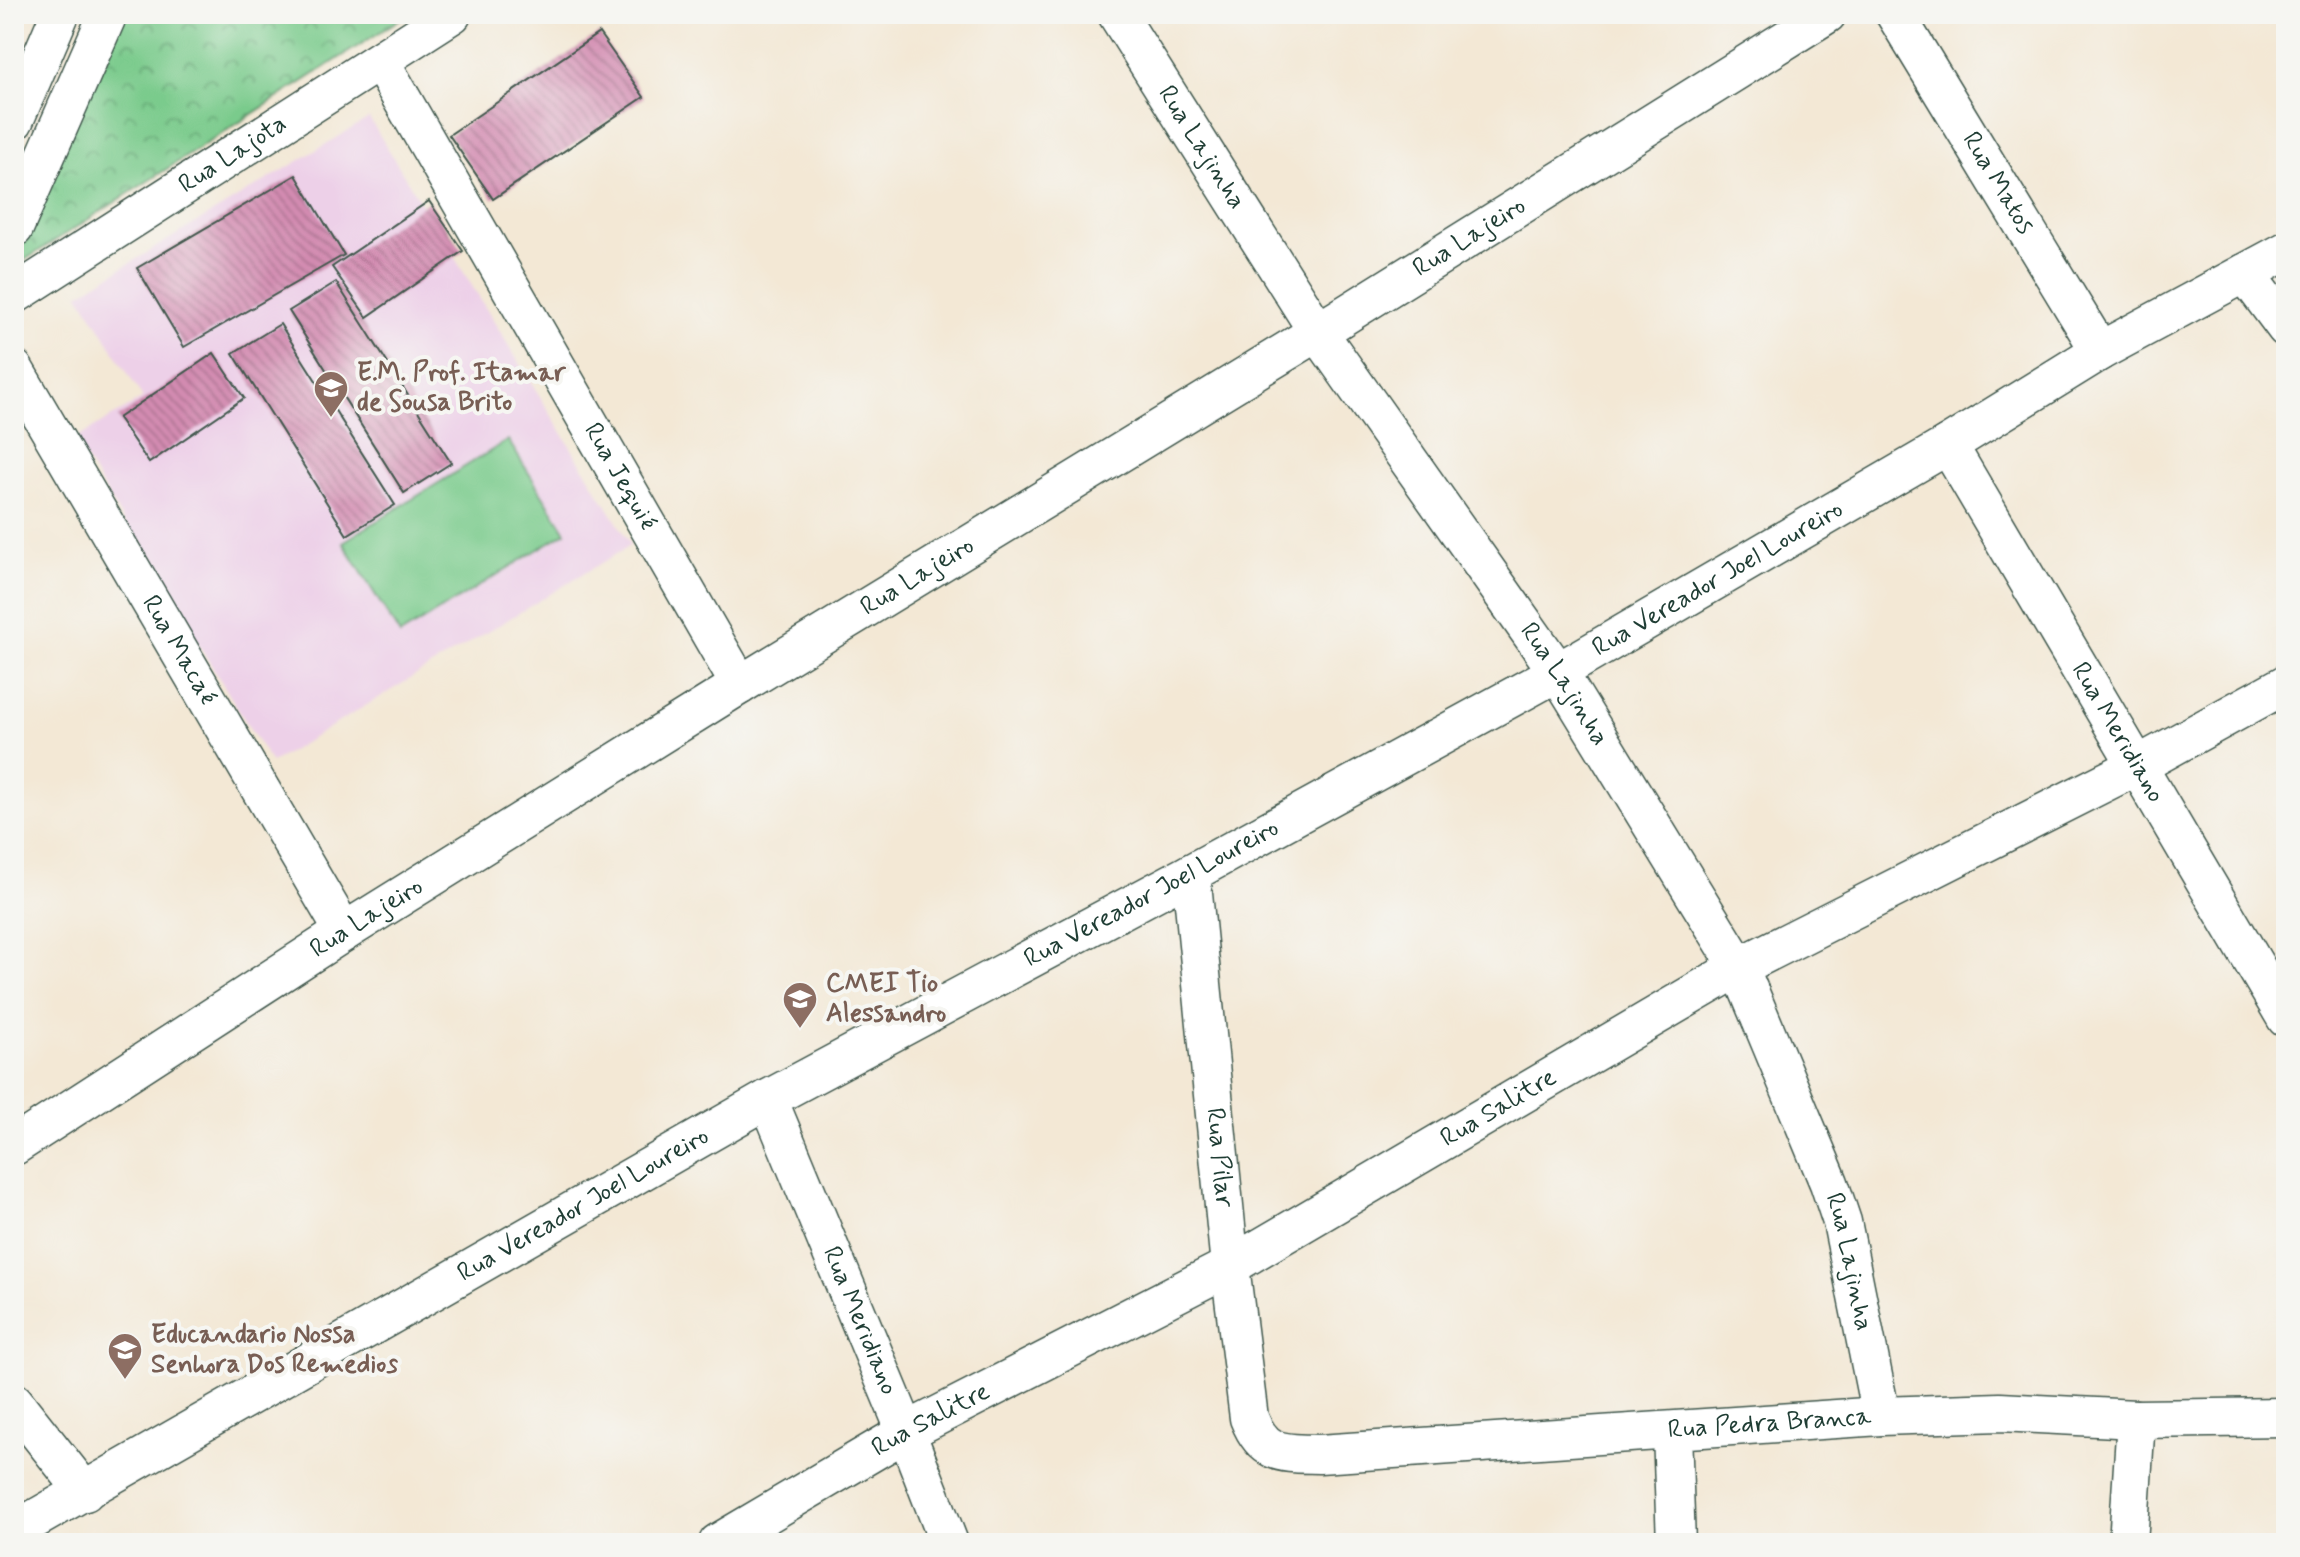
<svg xmlns="http://www.w3.org/2000/svg" width="2300" height="1557" font-family="Mynerve,sans-serif">
  <style>
    .built { fill: #edd0e8 }
    .green { fill: #7acb8c; stroke: #4c8460; stroke-width: 2 }
    .park { fill: url(#park-crowns); stroke: #4c8460; stroke-width: 2 }
    .building { fill: url(#building-back-hatch) }
    .lines { fill: none; stroke-linecap: round; stroke-linejoin: round }
    .minor-casing { stroke: #3f574c; stroke-width: 41 }
    .minor { stroke: #fff; stroke-width: 38 }
    .labels { text-anchor: middle; dominant-baseline: central; stroke-width: 8; stroke-linejoin: round; paint-order: stroke }
    .street-label { font-size: 26px; fill: #1f3d34; stroke: #f6f6f2 }
    .education-label { font-size: 26px; font-weight: bold; fill: #785e54; stroke: #f6f6f2; text-anchor: start }
  </style>
  <defs>
    <pattern id="park-crowns" width="20" height="18" patternUnits="userSpaceOnUse" patternTransform="scale(2)"><rect width="20" height="18" fill="#7acb8c"/><path d="M2 6a3 3 0 1 1 6 0M12 15a3 3 0 1 1 6 0" fill="none" stroke="#63a673"/></pattern>
    <pattern id="building-back-hatch" width="6" height="6" patternUnits="userSpaceOnUse" patternTransform="scale(2)"><rect width="6" height="6" fill="#d38bb1"/><path d="M-1 5l2 2M0 0l6 6M5-1l2 2" fill="none" stroke="#ab7391"/></pattern>
  </defs>
  <rect width="100%" height="100%" fill="#f6f6f2"/>
  <filter id="ink" filterUnits="userSpaceOnUse"><feTurbulence type="fractalNoise" baseFrequency=".0125" numOctaves="2"/><feDisplacementMap in="SourceGraphic" scale="16" xChannelSelector="R" yChannelSelector="G"/><feConvolveMatrix kernelMatrix="1 2 1 2 8 2 1 2 1" color-interpolation-filters="sRGB"/></filter>
  <filter id="wash" filterUnits="userSpaceOnUse"><feTurbulence type="fractalNoise" baseFrequency=".006" numOctaves="4" result="noise"/><feDisplacementMap in="SourceGraphic" scale="32" xChannelSelector="R" yChannelSelector="G"/><feGaussianBlur stdDeviation="1.8" result="paint"/><feColorMatrix in="noise" values="0 0 0 0 0 0 0 0 0 0 0 0 0 0 0 0 0 1.4 0 .05"/><feComposite in="paint" operator="in"/></filter>
  <g filter="url(#wash)">
    <rect width="100%" height="100%" fill="#f3e8d5"/>
    <!-- built -->
    <path class="built" d="M369,118L631,545L271,763L74,440L143,398L79,294Z"/>
    <!-- green -->
    <path class="green" d="M508,440L566,532L400,635L343,542Z"/>
    <!-- park -->
    <path class="park" d="M117,14H408L14,267V241Z"/>
    <g id="blocks">
      <!-- building -->
      <path class="building" d="M599,33L644,97L493,199L449,135Z
        M296,175L344,255L184,347L137,268Z
        M429,201L463,251L367,317L332,267Z
        M336,282L451,463L404,493L289,311Z
        M280,324L395,505L347,535L233,353Z
        M214,353L244,398L149,463L118,418Z"/>
    </g>
  </g>
  <g filter="url(#ink)">
    <use href="#blocks" fill-opacity="0" stroke="#3f574c" stroke-width="2"/>
    <g class="lines">
      <!-- minor casing -->
      <g class="minor-casing">
        <g id="minor">
          <path id="s1" d="M1117,14L1318,332L1558,672L1739,967L1829,1183L1842,1222L1881,1416"/>
          <path id="s2" d="M1895,14L2100,351"/>
          <path id="s3" d="M380,61L740,685"/>
          <path d="M14,121L60,14"/>
          <path d="M14,228L108,14"/>
          <path d="M2245,273L2286,328"/>
          <path id="s4" d="M14,295L452,14"/>
          <path id="s5" d="M14,369L344,932"/>
          <path id="s6" d="M1948,445L2286,1018"/>
          <path id="s7" d="M1191,873L1230,1266L1249,1418C1264,1456 1283,1453 1319,1454L1881,1416L2000,1412L2136,1419L2286,1417"/>
          <path id="s8" d="M768,1099L906,1432L949,1543"/>
          <path id="s9" d="M14,1146L344,932L740,685L1318,332L1827,14"/>
          <path d="M14,1402L85,1492"/>
          <path d="M1672,1432L1676,1543"/>
          <path id="s10" d="M14,1531L768,1099L1191,873L1558,672L1948,445L2100,351L2286,251"/>
          <path id="s11" d="M718,1543L906,1432L1230,1266L1739,967L2137,766L2286,684"/>
          <path d="M2128,1543L2136,1419"/>
        </g>
      </g>
      <!-- minor -->
      <use href="#minor" class="minor"/>
    </g>
  </g>
  <!-- icons -->
  <defs>
    <g id="school-pin" transform="scale(1.8)"><path d="M0 17L-7.5 6A9.5 9.5 0 1 1 7.5 6Z" fill="#8d6e63" stroke="#f6f6f2"/><path d="M0-5L7-2L0 1L-7-2ZM-4 1L0 2.5L4 1V4Q0 6-4 4Z" fill="#fff"/></g>
  </defs>
  <g fill-rule="evenodd">
    <use href="#school-pin" x="331" y="388"/>
    <use href="#school-pin" x="800" y="999"/>
    <use href="#school-pin" x="125" y="1350"/>
  </g>
  <g class="labels">
    <!-- street labels -->
    <g class="street-label">
      <text stroke="none"><textPath href="#s1" startOffset="158">Rua Lajinha</textPath></text>
      <text stroke="none"><textPath href="#s4" startOffset="260">Rua Lajota</textPath></text>
      <text stroke="none"><textPath href="#s2" startOffset="198">Rua Matos</textPath></text>
      <text stroke="none"><textPath href="#s9" startOffset="1716">Rua Lajeiro</textPath></text>
      <text stroke="none"><textPath href="#s3" startOffset="480">Rua Jequié</textPath></text>
      <text stroke="none"><textPath href="#s9" startOffset="1068">Rua Lajeiro</textPath></text>
      <text stroke="none"><textPath href="#s10" startOffset="1952">Rua Vereador Joel Loureiro</textPath></text>
      <text stroke="none"><textPath href="#s5" startOffset="326">Rua Macaé</textPath></text>
      <text stroke="none"><textPath href="#s1" startOffset="806">Rua Lajinha</textPath></text>
      <text stroke="none"><textPath href="#s6" startOffset="334">Rua Meridiano</textPath></text>
      <text stroke="none"><textPath href="#s10" startOffset="1304">Rua Vereador Joel Loureiro</textPath></text>
      <text stroke="none"><textPath href="#s9" startOffset="420">Rua Lajeiro</textPath></text>
      <text stroke="none"><textPath href="#s11" startOffset="894">Rua Salitre</textPath></text>
      <text stroke="none"><textPath href="#s7" startOffset="286">Rua Pilar</textPath></text>
      <text stroke="none"><textPath href="#s10" startOffset="656">Rua Vereador Joel Loureiro</textPath></text>
      <text stroke="none"><textPath href="#s1" startOffset="1454">Rua Lajinha</textPath></text>
      <text stroke="none"><textPath href="#s8" startOffset="240">Rua Meridiano</textPath></text>
      <text stroke="none"><textPath href="#s11" startOffset="246">Rua Salitre</textPath></text>
      <text stroke="none"><textPath href="#s7" startOffset="1086">Rua Pedra Branca</textPath></text>
    </g>
    <!-- education labels -->
    <g class="education-label">
      <text x="357" y="373">E.M. Prof. Itamar<tspan x="357" dy="30">de Sousa Brito</tspan></text>
      <text x="826" y="984">CMEI Tio<tspan x="826" dy="30">Alessandro</tspan></text>
      <text x="151" y="1335">Educandario Nossa<tspan x="151" dy="30">Senhora Dos Remedios</tspan></text>
    </g>
  </g>
  <!-- margin -->
  <rect width="2300" height="1557" fill="none" stroke="#f6f6f2" stroke-width="48"/>
</svg>
